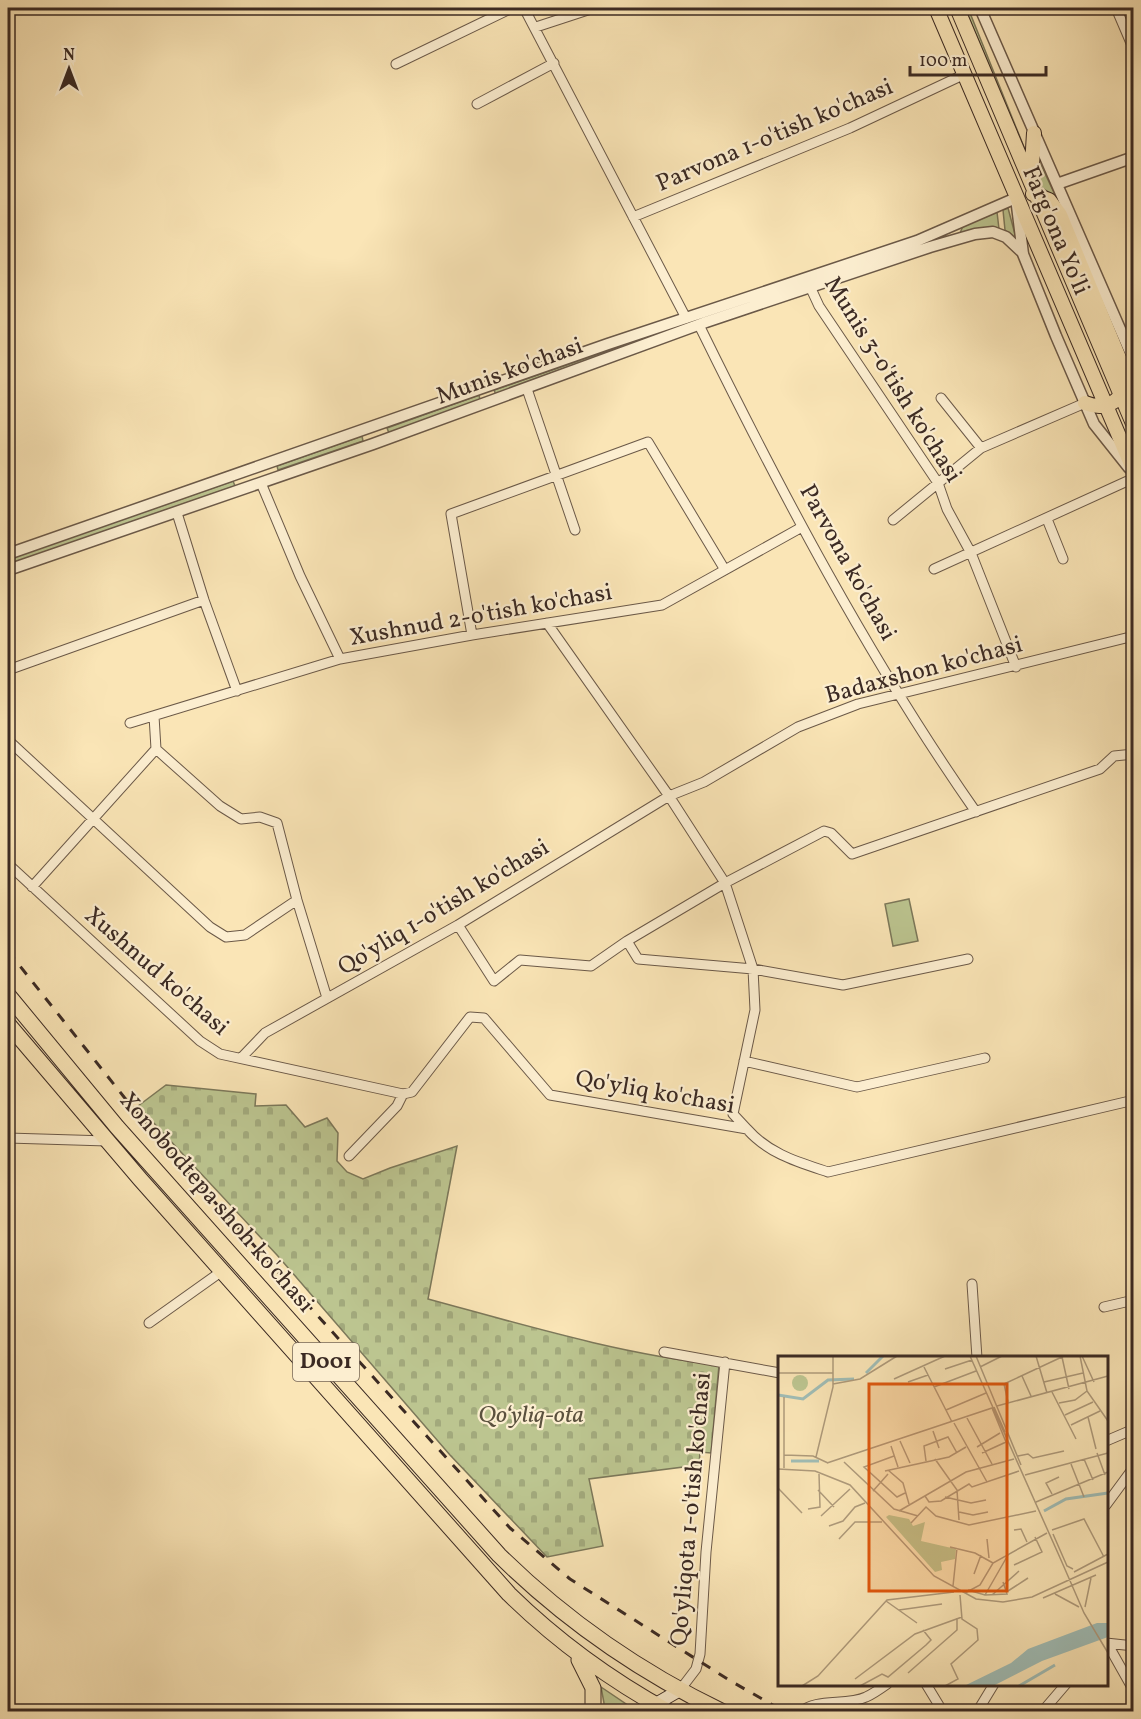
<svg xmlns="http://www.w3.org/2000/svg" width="1141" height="1719" font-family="Vollkorn,serif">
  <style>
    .green { fill: #bcc590; stroke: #7c785a; stroke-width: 1.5 }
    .cemetery { fill: url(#cemetery-stones); stroke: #7c785a; stroke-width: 1.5 }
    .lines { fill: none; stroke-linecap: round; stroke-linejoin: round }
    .minor-casing { stroke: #6b5948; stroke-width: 11 }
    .tertiary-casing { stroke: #6b5948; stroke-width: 13 }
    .secondary-casing { stroke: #3b2a23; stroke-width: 14 }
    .primary-casing { stroke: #3b2a23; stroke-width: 16 }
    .trunk-casing { stroke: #3b2a23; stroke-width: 17 }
    .minor { stroke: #fceed0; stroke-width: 9 }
    .tertiary { stroke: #fceed0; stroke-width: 10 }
    .secondary { stroke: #fceed0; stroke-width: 12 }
    .primary { stroke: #fae5b6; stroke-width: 14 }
    .trunk { stroke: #fae5b6; stroke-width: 15 }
    .rail { stroke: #3b2a23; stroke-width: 3; stroke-dasharray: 10 10; stroke-linecap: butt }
    .labels { text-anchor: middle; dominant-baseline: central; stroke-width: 4.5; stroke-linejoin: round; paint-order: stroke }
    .shield { fill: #fceed0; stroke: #756557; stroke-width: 1.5 }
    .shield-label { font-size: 22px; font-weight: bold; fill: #3b2a23 }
    .street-label { font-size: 24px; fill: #3b2a23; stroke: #fceed0 }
    .park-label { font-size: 24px; font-style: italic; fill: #5b513e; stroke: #fceed0 }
    .inset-river { fill: none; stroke: #a0bdb6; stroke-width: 3 }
    .inset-road { fill: none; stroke: #ae9a7b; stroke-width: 1.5 }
    .view { fill: #df570d; fill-opacity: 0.15; stroke: #df570d; stroke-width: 3 }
    .inset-edge { fill: none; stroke: #3b2a23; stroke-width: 3 }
  </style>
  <defs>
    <pattern id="cemetery-stones" width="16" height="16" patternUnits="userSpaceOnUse" patternTransform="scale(1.5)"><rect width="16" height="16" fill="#bcc590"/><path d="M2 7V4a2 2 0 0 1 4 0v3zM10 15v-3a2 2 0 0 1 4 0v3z" fill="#a2a97c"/></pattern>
  </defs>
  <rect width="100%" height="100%" fill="#fae5b6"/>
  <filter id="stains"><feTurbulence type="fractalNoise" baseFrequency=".00333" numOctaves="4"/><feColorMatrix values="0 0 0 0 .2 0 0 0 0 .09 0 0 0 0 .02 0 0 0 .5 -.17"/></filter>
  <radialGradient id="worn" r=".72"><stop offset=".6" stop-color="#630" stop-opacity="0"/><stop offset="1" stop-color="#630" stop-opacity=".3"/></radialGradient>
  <!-- green -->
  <path class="green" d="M965,8H968L1028,157Z
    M1041,165L1056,197L1041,187L1038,178Z
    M1008,208L1016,238L1015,239L1005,230L1003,210Z
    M997,212L999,229L960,233L963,226Z
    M668,330V333L496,395L494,390Z
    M479,395L480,400L389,433L387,428Z
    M362,436L363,441L278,470L277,466Z
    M233,481L235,486L8,565V559Z
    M909,899L918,941L893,946L885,904Z
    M601,1687L632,1708L630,1711H603L604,1703Z"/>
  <!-- cemetery -->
  <path class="cemetery" d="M166,1085L256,1094L255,1106L286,1105L305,1127L327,1118L338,1133L337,1161L347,1172L363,1179L390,1168L457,1146L428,1299C524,1325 620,1354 719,1365L711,1453L700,1452L699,1465L589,1479L603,1546L547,1557L450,1455L277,1255L138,1106Z"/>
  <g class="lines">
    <!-- minor casing -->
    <g class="minor-casing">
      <path id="minor" d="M524,8L686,318
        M1116,8L1134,50
        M536,27L594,8
        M396,64L512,8
        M477,104L554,63
        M633,217L850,128L965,74
        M807,280L819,306L938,483L947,509L971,553L1016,667
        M699,325C781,492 869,659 976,812
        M527,389L575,530
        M941,398L981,448
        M261,483L300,576L340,659
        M177,513L204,600L237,691
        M1047,519L1063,559
        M893,520L981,448L1085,403
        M934,569L1134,478
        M547,623L669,796L725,883L753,969L755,1010L733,1114L747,1129
        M472,635L451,514L648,442L725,570
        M8,670L204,600
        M154,716L156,749L220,806L241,819L260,817L277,823L297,900L327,998
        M130,723L340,659L472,635L662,605L802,527
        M8,740L210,927L226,937L245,935L297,900
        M8,864L200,1041L220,1054L403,1094
        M32,887L156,749
        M458,925L494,981L520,960L591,966L627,941L725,883L824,831L831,833L852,854L1100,769L1114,756L1134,754
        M627,941L638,959L753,969L843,985L968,959
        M242,1057L265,1033L458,925L669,796L704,782L798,727L858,704L1134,636
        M744,1061L857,1087L985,1058
        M8,1138L107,1141
        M349,1156L397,1106L403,1094L412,1092L470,1017L484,1018L550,1095L747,1129C769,1154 798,1162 828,1172L1134,1100
        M972,1284L977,1358
        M1104,1307L1134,1300
        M149,1323L222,1271
        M664,1352L780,1373
        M1106,1441L1134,1429
        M1106,1505L1134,1467
        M1106,1643L1134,1646
        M1107,1643L1134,1691
        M926,1684L943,1712
        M680,1690L696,1669L700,1654L706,1552L725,1362
        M801,1712C815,1698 847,1706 866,1697C873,1694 880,1689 887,1684
        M977,1712L994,1684
        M1042,1712L1066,1684"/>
    </g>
    <!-- tertiary casing -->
    <g class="tertiary-casing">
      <path id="tertiary" d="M980,8L1134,361
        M1057,184L1134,157
        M8,554L608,344L917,241L1016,198L1023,254L1056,336L1094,424L1129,468
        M8,570L373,444L706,322L930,247L975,234L993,232L1006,237L1023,253"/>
    </g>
    <!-- secondary casing -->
    <g class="secondary-casing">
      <path id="secondary" d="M642,1712L680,1690"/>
    </g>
    <!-- primary casing -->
    <g class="primary-casing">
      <path id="primary" d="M936,8L1134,471
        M957,8L1134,426
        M1031,182L1034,133
        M1033,194L1049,200L1060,215L1124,370C1130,396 1110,413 1085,403"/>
    </g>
    <!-- trunk casing -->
    <g class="trunk-casing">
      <path id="trunk" d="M8,995L117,1127L499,1555C566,1621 638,1671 723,1712
        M8,1024L140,1179L509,1594C558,1642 609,1679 669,1712
        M579,1660L593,1688V1712"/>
    </g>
    <!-- minor -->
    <use href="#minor" class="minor"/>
    <!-- tertiary -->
    <use href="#tertiary" class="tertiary"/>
    <!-- secondary -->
    <use href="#secondary" class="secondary"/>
    <!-- primary -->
    <use href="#primary" class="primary"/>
    <!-- trunk -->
    <use href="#trunk" class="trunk"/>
    <!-- rail -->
    <path class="rail" d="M8,951L124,1097L192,1177L510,1528L570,1579L729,1680L785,1712"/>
  </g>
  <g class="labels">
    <!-- shield labels -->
    <rect class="shield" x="293" y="1343" width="66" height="38" rx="4.5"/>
    <g class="shield-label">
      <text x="326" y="1362">D001</text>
    </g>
    <!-- street labels -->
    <g class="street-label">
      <text transform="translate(775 136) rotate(-23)">Parvona 1-o'tish ko'chasi</text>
      <text transform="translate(1055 231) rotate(67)">Farg'ona Yo'li</text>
      <text transform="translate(510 372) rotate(-20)">Munis ko'chasi</text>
      <text transform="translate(892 380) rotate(58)">Munis 3-o'tish ko'chasi</text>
      <text transform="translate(847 563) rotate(61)">Parvona ko'chasi</text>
      <text transform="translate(481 616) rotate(-10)">Xushnud 2-o'tish ko'chasi</text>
      <text transform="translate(924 671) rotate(-15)">Badaxshon ko'chasi</text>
      <text transform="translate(444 908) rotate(-31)">Qo'yliq 1-o'tish ko'chasi</text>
      <text transform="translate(156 972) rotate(41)">Xushnud ko'chasi</text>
      <text transform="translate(655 1093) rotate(10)">Qo'yliq ko'chasi</text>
      <text transform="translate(216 1203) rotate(49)">Xonobodtepa shoh ko'chasi</text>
      <text transform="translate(692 1509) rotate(-85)">Qo'yliqota 1-o'tish ko'chasi</text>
    </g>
    <!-- park labels -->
    <g class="park-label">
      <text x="531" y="1416">Qo‘yliq-ota</text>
    </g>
  </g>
  <!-- overview -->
  <g transform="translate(778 1356)">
    <rect width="330" height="330" fill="#fae5b6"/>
    <path d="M14 27a8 8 0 1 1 16 0a8 8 0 1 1-16 0Z" fill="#bcc590"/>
    <path d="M111,159L131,163L135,170L147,166L143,185L178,193L177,203L163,206L164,214L157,216L108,161Z" fill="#bcc590"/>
    <path d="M319,267H330V281L264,305L215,330H186L233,307L250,293Z" fill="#a0bdb6"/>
    <path class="inset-river" d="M88,17L105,0M0,39L25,43L50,24L76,23M13,105H41M266,155L288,143L330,137M241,330L277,309"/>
    <path class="inset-road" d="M192,0L283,204M198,0L243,109M258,0L269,37M302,0L309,35L330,65M304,0L316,26M284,1L291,33M146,11L174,66M202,11L224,0M167,13L194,4M0,17H55M244,20L253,40M116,23L167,0M130,26L150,19M266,26L305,17M55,28L82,23L119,0M156,31L198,15M274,36L298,83M6,41V112M230,46L226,28L286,0M281,47L297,44L309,35M219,50L330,20M216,51L227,76M168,54L208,37M287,59L315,46M310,61L318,93M189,62L214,108M176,67L209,126M293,69L322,55M155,75L161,92M122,85L132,107M113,90L120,111M199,91L222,77M319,97L327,119M6,99L35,100L50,107M116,100L86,111L119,141L127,137M240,100L250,98L255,102L286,95M38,101L55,31V0M157,103L179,134L181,164M306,103L315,124M148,105L146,90L170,81L179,97M66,106L116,153L140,160M49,107L214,52L228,86L204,97M293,108L306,141M0,113L37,115L72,129L156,220L198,243L225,246L254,241L330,206M110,114L125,127L131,148M107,115L171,101L188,91M247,119L330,97M0,132L24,157M40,134L56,151M95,135L110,118M274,138L268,127L281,121M147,140L151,146L163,145L191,128L194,131L241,115M167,141L193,147L208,144M258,146L330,116M30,153L42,151L41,118M121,155L188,116L236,103M181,156L195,159L210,156M43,160L72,133M133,167L148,151L158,160L191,169L258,155M51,170L65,165L77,151L87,147M236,174L243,173L249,186M274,174L306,163L326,201M275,178L289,210L295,213M61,183L77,166H104M209,183L211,202M172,191L197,197L215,207M283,204L306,257L330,297M236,209L264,196L257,181M296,216L330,198M196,218L203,199M175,230L179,192M190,234L207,239L229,238L225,226M230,235L250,222M187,237L202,229L215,207L269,177M277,238L301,251M207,239L230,199M214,239L241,215M265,242L318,219M108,245L139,267M307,251L313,222M121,254L164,248M130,317L179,274V262M77,323L137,278L184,261M24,330L40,320L109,244L176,236M82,330L104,318L110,321L148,289L153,284L145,274M167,330L180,323L173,308L200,284L199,273L184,263L182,239"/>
    <path class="view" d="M91,28H229V235H91Z"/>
    <rect width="330" height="330" class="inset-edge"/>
  </g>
  <!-- margin -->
  <rect width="1141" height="1719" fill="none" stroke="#fae5b6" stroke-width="30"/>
  <rect x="9" y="9" width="1123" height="1701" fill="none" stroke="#3b2a23" stroke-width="3"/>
  <rect x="15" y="15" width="1111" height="1689" fill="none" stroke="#3b2a23" stroke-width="1.5"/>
  <!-- north arrow -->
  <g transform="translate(69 69)" stroke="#fceed0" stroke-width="4.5" paint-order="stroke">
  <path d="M0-4.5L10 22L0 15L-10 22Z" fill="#3b2a23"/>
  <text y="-9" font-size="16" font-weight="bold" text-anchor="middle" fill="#3b2a23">N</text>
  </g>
  <!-- scale -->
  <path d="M910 66v9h136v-9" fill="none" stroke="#3b2a23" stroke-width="3"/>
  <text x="919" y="66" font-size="18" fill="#3b2a23" stroke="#fceed0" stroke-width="4.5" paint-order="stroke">100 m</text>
  <rect width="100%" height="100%" filter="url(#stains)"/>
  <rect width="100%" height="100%" fill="url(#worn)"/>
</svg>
